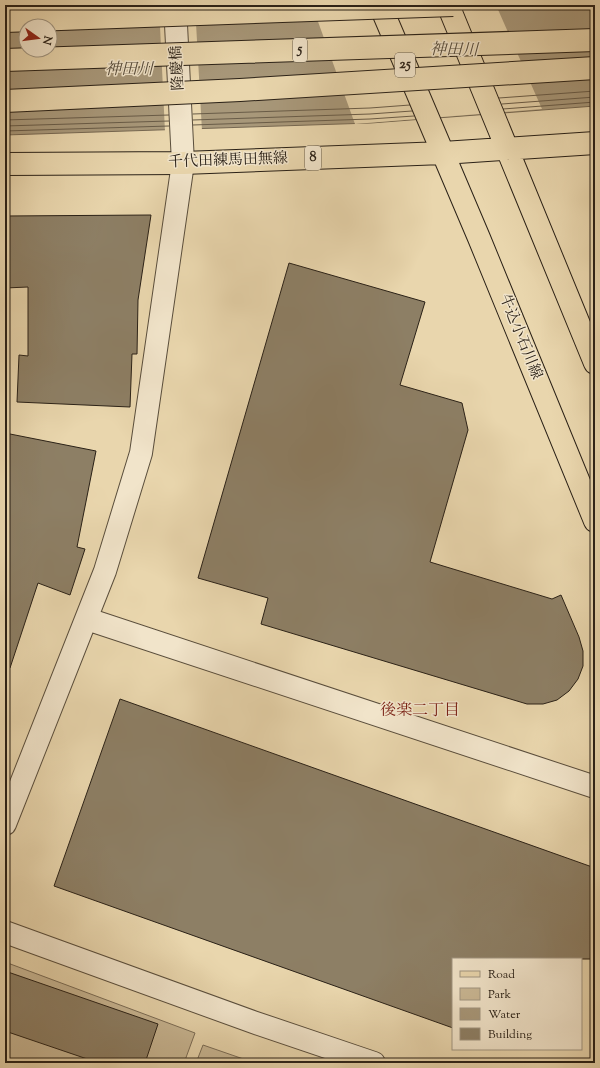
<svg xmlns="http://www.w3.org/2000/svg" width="600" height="1068" font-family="'Sorts Mill Goudy','Noto Serif JP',serif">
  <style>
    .green { fill: #c9b794; stroke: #7a6c56 }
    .water { fill: #a8987a; stroke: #766852; fill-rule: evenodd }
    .pier { fill: #e9d6ad }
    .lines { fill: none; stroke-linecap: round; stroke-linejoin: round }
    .shore { stroke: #695c48; stroke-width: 1 }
    .building { fill: #8d7f65; stroke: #2a2117 }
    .minor-casing { stroke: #5a4e3c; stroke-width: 24 }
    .major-casing { stroke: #2a2117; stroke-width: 24 }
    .minor { stroke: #f1e4ca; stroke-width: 22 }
    .major { stroke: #e9d6ad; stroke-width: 22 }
    .highway-bridge-casing { stroke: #2a2117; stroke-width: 24; stroke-linecap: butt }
    .highway-bridge { stroke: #e9d6ad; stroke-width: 22 }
    .labels { text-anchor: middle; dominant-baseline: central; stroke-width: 3; stroke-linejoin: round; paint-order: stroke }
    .shield { fill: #f1e4ca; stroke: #665c4d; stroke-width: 1 }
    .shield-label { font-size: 14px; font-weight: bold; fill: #2a2117 }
    .street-label { font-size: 15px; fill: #2a2117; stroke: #f1e4ca }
    .water-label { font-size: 16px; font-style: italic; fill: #564b3a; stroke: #f1e4ca }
    .neighbourhood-label { font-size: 16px; fill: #7a1f14; stroke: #f1e4ca }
  </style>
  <rect width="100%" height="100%" fill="#e9d6ad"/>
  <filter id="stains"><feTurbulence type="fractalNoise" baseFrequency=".005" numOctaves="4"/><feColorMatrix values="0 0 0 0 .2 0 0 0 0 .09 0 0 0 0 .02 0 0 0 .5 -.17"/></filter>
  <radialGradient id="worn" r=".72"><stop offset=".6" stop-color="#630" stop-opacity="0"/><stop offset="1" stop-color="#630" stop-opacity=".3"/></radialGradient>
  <!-- green -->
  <path class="green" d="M5,962L195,1033L184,1063H5Z
    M203,1045L255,1063H196Z"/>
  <!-- water -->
  <path class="water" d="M220,5H595V106L371,123L5,135V12ZM26,26H50V50H26Z"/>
  <!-- pier -->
  <path class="pier" d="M159,5H195L202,131L165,132Z
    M312,5H496L542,109L355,124Z"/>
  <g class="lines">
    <!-- shore -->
    <path class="shore" d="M499,98L595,91
      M502,104L595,97
      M503,109L595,102
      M193,114L370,108L410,105
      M5,120L169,115
      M193,120L370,114L412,111
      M193,125L370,119L414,116
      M5,126L169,121
      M5,131L169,126"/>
  </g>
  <!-- building -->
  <path class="building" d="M151,215L138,300L137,354H132L130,407L17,402L19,355L28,356V287L5,288V216Z
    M289,263L425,302L400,385L462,403L468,430L430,562L552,599L561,595L579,637L583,651V666L578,679L569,691L557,700L543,704H527L261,624L268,598L198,578Z
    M5,433L96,451L77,547L85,549L70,595L38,583L10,668H5Z
    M120,699L595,868V959H453V1028L54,886Z
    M5,971L158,1024L145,1063H99L5,1031Z"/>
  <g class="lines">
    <!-- minor casing -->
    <g class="minor-casing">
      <path id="minor" d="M87,619L595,787
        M5,824L105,571L141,453L183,163L175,5
        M5,932L253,1022L374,1063"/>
    </g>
    <!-- major casing -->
    <g class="major-casing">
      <path id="major" d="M380,5L479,238L595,521
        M448,5L595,363
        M5,164L183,163L443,153L595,143"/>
    </g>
    <!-- minor -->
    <use href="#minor" class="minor"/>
    <!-- major -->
    <use href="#major" class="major"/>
    <!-- highway-bridge casing -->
    <g class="highway-bridge-casing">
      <path id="highway-bridge" d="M5,21L453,5
        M5,60L595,40
        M5,101L240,90L595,68"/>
    </g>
    <!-- highway-bridge -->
    <use href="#highway-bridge" class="highway-bridge"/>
  </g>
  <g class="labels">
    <!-- shield labels -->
    <g class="shield">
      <rect x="293" y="38" width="14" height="24" rx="3"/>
      <rect x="395" y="53" width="20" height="24" rx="3"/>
      <rect x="305" y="146" width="16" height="24" rx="3"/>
    </g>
    <g class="shield-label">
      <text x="300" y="50">5</text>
      <text x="405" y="65">25</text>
      <text x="313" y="158">8</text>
    </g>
    <!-- street labels -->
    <g class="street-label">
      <text transform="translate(178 68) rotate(-93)">隆慶橋</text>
      <text transform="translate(228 161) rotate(-2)">千代田練馬田無線</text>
      <text transform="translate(520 337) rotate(68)">牛込小石川線</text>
    </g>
    <!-- water labels -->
    <g class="water-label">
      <text transform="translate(454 51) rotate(1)">神田川</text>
      <text x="129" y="70">神田川</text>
    </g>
    <!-- neighbourhood labels -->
    <g class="neighbourhood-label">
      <text x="420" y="711">後楽二丁目</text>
    </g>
  </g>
  <!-- margin -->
  <rect width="600" height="1068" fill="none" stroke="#e9d6ad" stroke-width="20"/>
  <rect x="6" y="6" width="588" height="1056" fill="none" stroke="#2a2117" stroke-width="2"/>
  <rect x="10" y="10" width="580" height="1048" fill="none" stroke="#2a2117"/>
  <!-- legend -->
  <rect x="452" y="958" width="130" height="92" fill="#f1e4ca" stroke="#a19682"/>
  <rect x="460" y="971" width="20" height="6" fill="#e9d6ad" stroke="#a19682"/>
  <text x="488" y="978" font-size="12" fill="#2a2117">Road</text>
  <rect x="460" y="988" width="20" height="12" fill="#c9b794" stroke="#a19682"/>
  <text x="488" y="998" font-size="12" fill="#2a2117">Park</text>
  <rect x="460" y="1008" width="20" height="12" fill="#a8987a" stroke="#a19682"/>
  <text x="488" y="1018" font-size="12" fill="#2a2117">Water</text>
  <rect x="460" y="1028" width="20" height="12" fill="#8d7f65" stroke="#a19682"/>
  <text x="488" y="1038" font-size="12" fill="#2a2117">Building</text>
  <!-- north arrow -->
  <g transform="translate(38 38) rotate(104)"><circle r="19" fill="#f1e4ca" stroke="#a19682"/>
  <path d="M0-3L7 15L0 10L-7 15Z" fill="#8f2418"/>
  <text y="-6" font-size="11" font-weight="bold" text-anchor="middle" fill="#2a2117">N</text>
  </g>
  <rect width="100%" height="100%" filter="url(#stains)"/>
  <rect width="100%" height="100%" fill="url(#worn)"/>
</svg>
